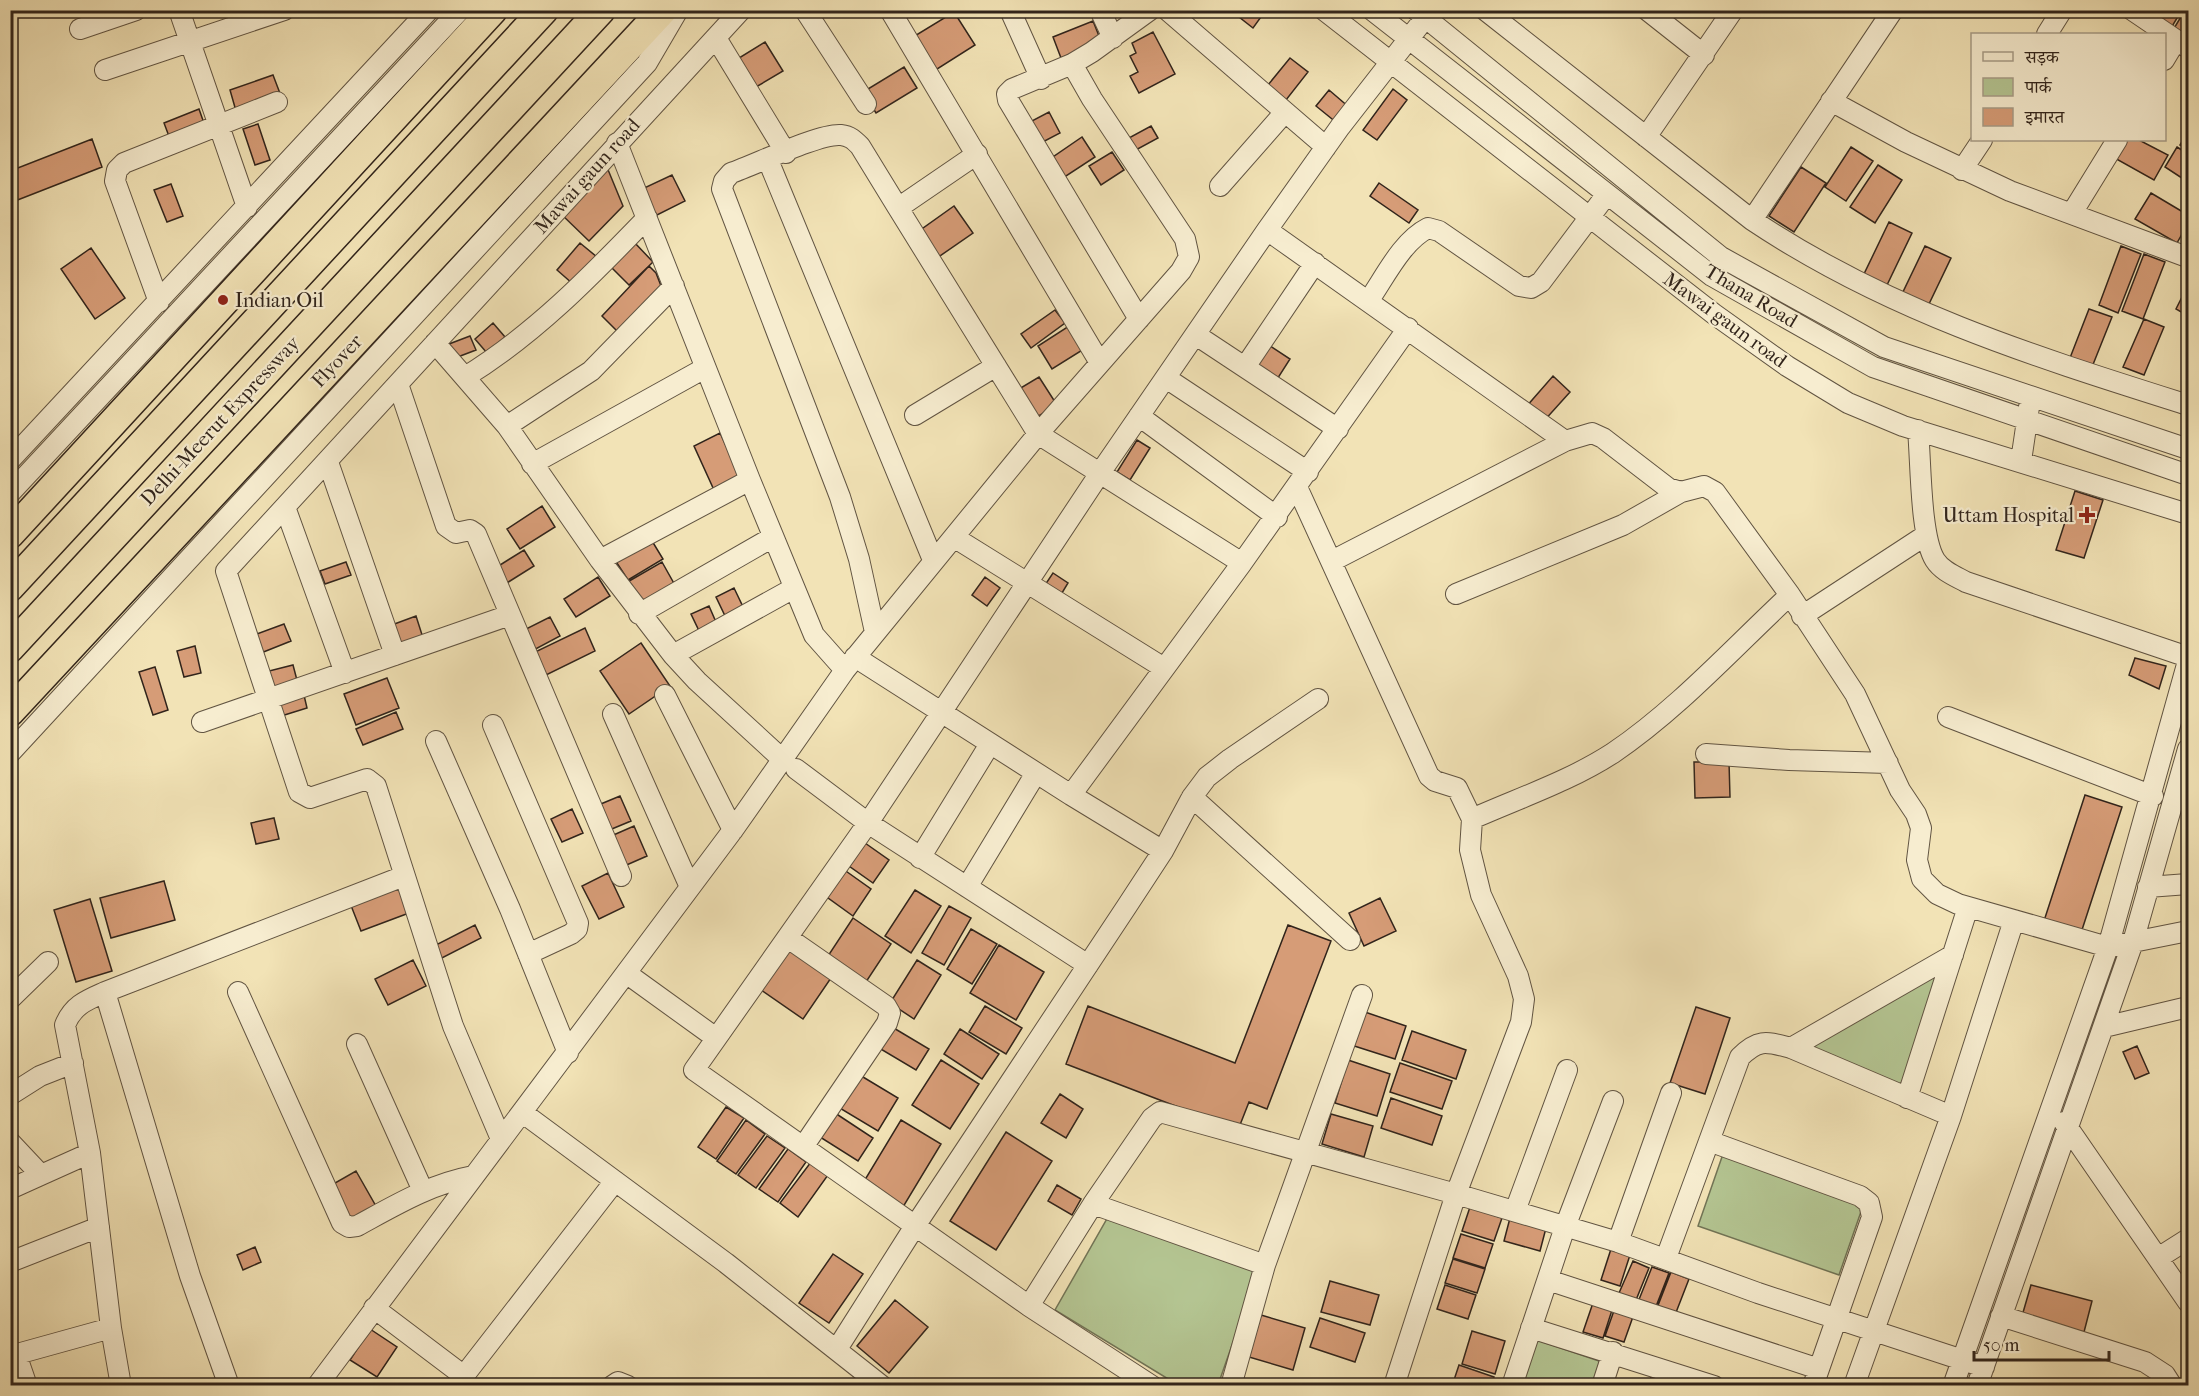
<svg xmlns="http://www.w3.org/2000/svg" width="2199" height="1396" font-family="'IM FELL French Canon','Noto Serif Devanagari',serif">
  <style>
    .green { fill: #b4c592; stroke: #727456; stroke-width: 1.5 }
    .building { fill: #d69c77; stroke: #31241b; stroke-width: 1.5 }
    .lines { fill: none; stroke-linecap: round; stroke-linejoin: round }
    .minor-casing { stroke: #615442; stroke-width: 22 }
    .highway-casing { stroke: #31241b; stroke-width: 31 }
    .path { stroke: #31241b; stroke-width: 3; stroke-dasharray: 1.5 3; stroke-linecap: butt }
    .minor { stroke: #f7edd0; stroke-width: 20 }
    .highway { stroke: #f2e3b6; stroke-width: 28 }
    .poi-dot { fill: #8f2418; stroke: #f7edd0; stroke-width: 2 }
    .labels { text-anchor: middle; dominant-baseline: central; stroke-width: 4.5; stroke-linejoin: round; paint-order: stroke }
    .street-label { font-size: 20px; fill: #31241b; stroke: #f7edd0 }
    .poi-label { font-size: 20px; fill: #31241b; stroke: #f7edd0; text-anchor: start }
  </style>
  <rect width="100%" height="100%" fill="#f2e3b6"/>
  <filter id="stains"><feTurbulence type="fractalNoise" baseFrequency=".00333" numOctaves="4"/><feColorMatrix values="0 0 0 0 .2 0 0 0 0 .09 0 0 0 0 .02 0 0 0 .5 -.17"/></filter>
  <radialGradient id="worn" r=".72"><stop offset=".6" stop-color="#630" stop-opacity="0"/><stop offset="1" stop-color="#630" stop-opacity=".3"/></radialGradient>
  <!-- green -->
  <path class="green" d="M1944,966L1904,1091L1801,1046Z
    M1723,1154L1864,1203L1839,1275L1698,1226Z
    M1108,1217L1259,1268L1218,1385H1178L1055,1310Z
    M1537,1340L1602,1362L1594,1385L1521,1386Z"/>
  <!-- building -->
  <path class="building" d="M1236,10H1266L1253,28L1234,13Z
    M2156,10H2182L2171,28L2152,16Z
    M2185,10H2188V40L2173,30Z
    M954,12L975,45L934,71L913,37Z
    M1093,21L1101,41L1061,58L1053,37Z
    M1153,32L1175,74L1139,93L1130,76L1138,72L1130,56L1136,53L1132,43Z
    M765,42L783,71L756,87L739,58Z
    M1290,58L1308,72L1286,100L1268,85Z
    M904,67L917,88L876,113L863,92Z
    M273,75L281,96L236,111L230,90Z
    M1393,89L1407,100L1377,140L1363,130Z
    M1329,90L1350,108L1337,123L1316,106Z
    M199,109L205,126L170,139L164,123Z
    M1049,112L1060,133L1039,144L1028,123Z
    M258,124L270,160L255,165L243,129Z
    M1151,126L1158,138L1134,151L1127,139Z
    M2188,131V150L2180,145Z
    M1082,137L1095,157L1063,178L1050,159Z
    M92,139L102,167L15,201L10,190V171Z
    M2120,140H2139L2168,155L2154,180L2111,156Z
    M1851,147L1873,161L1846,201L1825,187Z
    M2177,147L2188,154V182L2165,167Z
    M1112,152L1124,170L1101,185L1089,166Z
    M604,160L623,206L589,241L560,213Z
    M1878,165L1902,180L1875,223L1850,207Z
    M1801,167L1826,183L1794,232L1769,216Z
    M672,175L685,201L655,216L642,189Z
    M1379,183L1418,210L1409,223L1370,196Z
    M171,184L183,216L167,222L154,190Z
    M2151,193L2188,215V223L2177,243L2135,219Z
    M954,206L973,233L937,258L919,231Z
    M1889,222L1912,233L1887,285L1864,274Z
    M634,242L653,262L629,285L610,266Z
    M580,243L597,257L573,284L557,270Z
    M1925,246L1951,258L1928,306L1902,294Z
    M2121,246L2141,254L2118,313L2099,305Z
    M91,248L125,298L95,319L61,269Z
    M2144,254L2165,262L2143,319L2122,311Z
    M649,266L656,273L663,291L621,335L602,316Z
    M2188,285V316L2176,309Z
    M2089,309L2112,317L2090,372L2068,363Z
    M1055,310L1065,323L1031,348L1021,334Z
    M2144,319L2164,327L2144,375L2123,367Z
    M493,323L505,337L487,353L475,339Z
    M1069,326L1084,349L1052,369L1038,346Z
    M470,336L476,350L455,358L449,344Z
    M1267,344L1290,359L1276,381L1252,365Z
    M1553,376L1570,392L1543,422L1526,407Z
    M1039,377L1057,405L1037,417L1019,389Z
    M720,433L741,477L714,490L694,446Z
    M1137,440L1150,448L1130,480L1117,472Z
    M2075,491L2103,500L2084,558L2056,550Z
    M542,506L555,527L520,549L507,529Z
    M649,536L663,559L628,580L613,557Z
    M524,550L534,566L502,586L492,570Z
    M346,562L351,575L325,584L320,571Z
    M662,562L676,587L638,609L624,584Z
    M1053,573L1068,583L1059,598L1043,588Z
    M598,577L610,596L576,617L564,599Z
    M985,577L1000,588L987,606L972,595Z
    M734,588L745,611L727,620L716,597Z
    M709,606L719,629L702,637L691,614Z
    M416,616L424,641L397,650L389,626Z
    M550,617L560,636L530,652L520,632Z
    M284,624L291,641L261,653L254,635Z
    M585,628L595,651L544,676L533,653Z
    M641,643L670,686L629,714L600,671Z
    M195,646L201,673L184,677L177,651Z
    M2135,658L2166,666L2159,689L2129,675Z
    M293,665L298,684L273,690L269,671Z
    M155,667L168,710L153,715L139,672Z
    M387,678L399,708L356,725L344,694Z
    M303,691L307,708L278,717L273,700Z
    M396,712L403,729L363,745L356,729Z
    M1694,762H1729L1730,797L1695,798Z
    M2085,795L2122,807L2079,939L2042,927Z
    M620,796L631,821L607,831L596,806Z
    M572,809L583,833L562,842L551,819Z
    M274,818L279,839L256,844L251,823Z
    M634,826L647,856L622,867L609,837Z
    M865,843L889,860L873,883L849,866Z
    M843,869L871,889L853,916L824,895Z
    M608,873L624,907L599,919L582,886Z
    M164,881L175,920L111,938L100,898Z
    M399,884L409,913L361,931L350,903Z
    M915,890L941,906L911,953L885,936Z
    M1380,898L1396,931L1364,946L1349,913Z
    M90,899L112,971L76,982L54,910Z
    M949,906L971,918L944,965L922,953Z
    M853,918L891,944L864,985L826,959Z
    M475,925L481,938L436,961L430,948Z
    M1288,925L1331,941L1267,1109L1249,1102L1238,1130L1066,1064L1088,1006L1235,1063Z
    M971,929L997,944L972,984L947,969Z
    M999,945L1044,972L1016,1020L970,993Z
    M789,949L831,978L803,1019L761,990Z
    M413,960L426,986L388,1005L375,979Z
    M917,960L941,975L914,1019L890,1003Z
    M985,1006L1022,1028L1006,1054L969,1032Z
    M1696,1007L1730,1018L1705,1094L1670,1083Z
    M1359,1010L1406,1026L1395,1059L1348,1044Z
    M892,1027L929,1049L916,1070L879,1048Z
    M960,1029L999,1054L982,1079L944,1054Z
    M1412,1031L1466,1050L1456,1079L1402,1060Z
    M2137,1046L2149,1073L2135,1079L2123,1052Z
    M941,1060L979,1084L950,1129L912,1105Z
    M1348,1060L1390,1074L1377,1116L1335,1103Z
    M1400,1063L1452,1081L1442,1109L1390,1092Z
    M858,1074L898,1098L878,1131L838,1107Z
    M1060,1094L1083,1109L1066,1138L1041,1123Z
    M1391,1098L1442,1116L1432,1145L1381,1128Z
    M726,1107L744,1118L716,1159L698,1147Z
    M835,1113L873,1138L858,1161L820,1137Z
    M1331,1114L1373,1126L1364,1157L1322,1144Z
    M746,1120L765,1134L736,1174L717,1161Z
    M901,1120L941,1144L903,1207L863,1183Z
    M1006,1132L1052,1161L996,1250L950,1221Z
    M767,1136L785,1148L756,1188L738,1175Z
    M788,1149L806,1162L778,1202L759,1189Z
    M811,1162L828,1175L798,1217L780,1203Z
    M356,1171L377,1208L350,1224L328,1187Z
    M1057,1185L1081,1199L1072,1215L1048,1201Z
    M1470,1207L1502,1218L1494,1241L1462,1231Z
    M1510,1218L1546,1228L1540,1251L1504,1241Z
    M1461,1234L1493,1244L1485,1268L1453,1258Z
    M255,1247L261,1262L243,1270L237,1255Z
    M1611,1249L1630,1255L1620,1286L1601,1280Z
    M833,1254L863,1274L829,1323L799,1303Z
    M1453,1259L1485,1269L1477,1293L1445,1283Z
    M1633,1261L1649,1268L1636,1300L1619,1293Z
    M1652,1267L1669,1273L1655,1309L1638,1302Z
    M1671,1272L1689,1279L1675,1315L1657,1308Z
    M1330,1281L1379,1295L1370,1325L1321,1312Z
    M1445,1285L1476,1295L1468,1319L1437,1309Z
    M2031,1285L2092,1301L2084,1332L2022,1316Z
    M1595,1297L1614,1304L1603,1338L1583,1332Z
    M895,1300L928,1327L889,1373L857,1346Z
    M1616,1305L1635,1311L1624,1342L1605,1336Z
    M1261,1315L1305,1328L1293,1370L1249,1357Z
    M1320,1318L1365,1333L1355,1362L1310,1347Z
    M370,1329L397,1347L377,1377L350,1360Z
    M1472,1331L1505,1341L1495,1374L1462,1364Z
    M1459,1365L1494,1377L1491,1386H1452Z
    M1653,1371L1688,1386H1648Z"/>
  <g class="lines">
    <!-- minor casing -->
    <g class="minor-casing">
      <path id="minor" d="M179,10L247,207
        M805,10L866,104
        M890,10L1100,363
        M1010,10L1041,79
        M1100,10L1113,38
        M1167,10L1326,147
        M1324,10L1714,314L1787,366L1848,403L1903,426L2188,514
        M1372,10L1712,276L1873,367L2188,475
        M1416,10L1721,257L1884,347L2188,449
        M1485,10L1752,220C1888,311 2033,356 2188,405
        M1647,10L1704,55
        M2132,10L2188,48
        M80,29L136,10
        M2047,34L2062,10
        M716,38L786,153
        M2164,60L2176,40
        M1072,64L1012,89L1007,94L1008,100L1139,319
        M105,70L284,10
        M1831,101L1906,142L2010,191L2187,257L2188,254
        M1646,137L1733,10
        M617,143L750,480L814,635L845,670
        M977,154L898,208L1038,434L1242,563L1408,328
        M768,160L933,560
        M1962,170L1982,140
        M1220,186L1285,112
        M2072,213L2117,140
        M1752,220L1893,10
        M1267,230L1565,441L1592,433L1603,438L1668,488L1681,492L1704,486L1715,492L1790,595L1855,694L1900,790L1916,814L1921,828L1917,860L1922,879L1937,894L1958,904L2108,947L2188,931
        M1369,300C1385,277 1402,241 1428,228L1439,231L1519,286L1531,288L1541,282L1607,194
        M159,302L115,181L117,170L124,163L277,102
        M1196,335L1338,429
        M435,343L507,426L600,560L673,655L697,681L781,758
        M1245,367L1315,263
        M465,377C535,334 590,277 647,218
        M1166,378L1308,472
        M398,384L446,526L456,533L470,530L476,534L621,876
        M915,415L996,366
        M1139,416L1277,517
        M507,426L591,371L674,286
        M1918,430C1921,461 1920,536 1935,560C1942,571 1955,576 1966,582L2188,657
        M10,460L429,10
        M2021,461L2029,407
        M328,462L395,655
        M532,464L705,368
        M1297,487L1429,776L1435,781L1457,788L1472,819L1470,850L1481,895L1518,976L1524,999L1521,1022L1456,1194L1394,1386
        M10,493L460,10
        M285,507L345,673
        M960,541L1164,668
        M600,560L750,480
        M1332,561L1565,441
        M1456,594L1623,525L1681,492
        M639,614L773,537
        M1802,616L1926,535
        M875,632L859,559L840,497L722,189L724,181L731,173C755,165 819,133 841,135C850,136 854,140 860,146L898,208
        M673,655L794,588
        M855,657L1071,795
        M665,695L733,830
        M613,714L690,887
        M1948,717L2153,796
        M202,722L510,615
        M493,725L578,923L577,929L571,934L528,954
        M436,741L510,909L568,1053
        M10,753L647,63L678,10
        M1706,754L1789,760L1888,763
        M796,769L868,823L1088,965
        M1192,797L1350,940
        M1472,819C1519,798 1570,781 1613,753C1678,709 1733,648 1790,595
        M1163,851L1071,795L1242,563
        M920,858L990,744
        M967,887L1036,773
        M2148,887L2188,884
        M788,938L886,1006L890,1013L887,1023L803,1147
        M626,973L716,1038
        M105,992L190,1276L229,1386
        M238,992L342,1223L349,1227L357,1226C394,1206 430,1184 473,1176
        M10,999L48,962
        M2104,1027L2188,1007
        M357,1044L423,1191
        M1791,1048L1953,955
        M10,1095L40,1076L73,1063
        M1907,1098L1968,907
        M523,1113L726,1263L882,1386
        M2064,1122L2188,1302
        M501,1139L453,1026L376,786L367,779L310,798L299,792L226,571L741,10
        M1709,1141L1860,1196L1869,1203L1872,1217L1813,1386
        M10,1142L41,1175L90,1153
        M10,1189L41,1175
        M1093,1204L1265,1265
        M1515,1211L1567,1070
        M1618,1242L1671,1093
        M1666,1258L1740,1057C1759,1038 1767,1042 1791,1048L1951,1116
        M2158,1258L2188,1239
        M10,1262L99,1227
        M1548,1280L1819,1369
        M1029,1306L1093,1204L1152,1118L1160,1112L1456,1194L1618,1242L1758,1293L1984,1367
        M374,1308L464,1376
        M2001,1316L2145,1362L2165,1375L2172,1386
        M1531,1328L1714,1386
        M837,1349L915,1226L1127,906L1163,851L1192,797L1207,777L1230,759L1318,699
        M16,1354L27,1386
        M10,1356L111,1328
        M121,1386L111,1328L90,1153L65,1025C73,1005 87,1000 105,992L404,876
        M317,1386L733,830L845,670L1038,434L1181,271L1189,257L1185,239L1092,99L1072,64L1092,52L1150,10
        M456,1386L615,1181
        M612,1386L618,1382L628,1386
        M1152,1386L1029,1306L694,1070L868,823L1100,473L1267,230L1340,127L1425,18
        M1231,1386L1265,1265L1362,995
        M1512,1386L1565,1227L1613,1101
        M1602,1386L1613,1352
        M1854,1386L1951,1116L2014,920
        M1953,1386L2108,947L2188,661
        M1977,1386L2133,942L2188,749"/>
    </g>
    <!-- highway casing -->
    <g class="highway-casing">
      <path id="highway" d="M10,534L493,10
        M10,587L544,10
        M10,648L601,10
        M10,712L663,10"/>
    </g>
    <!-- path -->
    <path class="path" d="M10,779L19,769"/>
    <!-- minor -->
    <use href="#minor" class="minor"/>
    <!-- highway -->
    <use href="#highway" class="highway"/>
  </g>
  <!-- markers -->
  <g class="poi-dot">
    <circle cx="223" cy="300" r="6"/>
    <path d="M2084 506h6v6h6v6h-6v6h-6v-6h-6v-6h6z"/>
  </g>
  <g class="labels">
    <!-- street labels -->
    <g class="street-label">
      <text transform="translate(587 176) rotate(-48)">Mawai gaun road</text>
      <text transform="translate(1751 296) rotate(31)">Thana Road</text>
      <text transform="translate(1725 320) rotate(36)">Mawai gaun road</text>
      <text transform="translate(337 361) rotate(-47)">Flyover</text>
      <text transform="translate(220 421) rotate(-47)">Delhi-Meerut Expressway</text>
    </g>
    <!-- poi labels -->
    <g class="poi-label">
      <text x="235" y="300">Indian Oil</text>
      <text x="2074" y="515" text-anchor="end">Uttam Hospital</text>
    </g>
  </g>
  <!-- margin -->
  <rect width="2199" height="1396" fill="none" stroke="#f2e3b6" stroke-width="36"/>
  <rect x="12" y="12" width="2175" height="1372" fill="none" stroke="#31241b" stroke-width="3"/>
  <rect x="18" y="18" width="2163" height="1360" fill="none" stroke="#31241b" stroke-width="1.5"/>
  <!-- legend -->
  <rect x="1971" y="33" width="195" height="108" fill="#f7edd0" stroke="#a89d88" stroke-width="1.5"/>
  <rect x="1983" y="52" width="30" height="9" fill="#f7edd0" stroke="#a89d88" stroke-width="1.5"/>
  <text x="2025" y="63" font-size="18" fill="#31241b">सड़क</text>
  <rect x="1983" y="78" width="30" height="18" fill="#b4c592" stroke="#a89d88" stroke-width="1.5"/>
  <text x="2025" y="93" font-size="18" fill="#31241b">पार्क</text>
  <rect x="1983" y="108" width="30" height="18" fill="#d69c77" stroke="#a89d88" stroke-width="1.5"/>
  <text x="2025" y="123" font-size="18" fill="#31241b">इमारत</text>
  <!-- scale -->
  <path d="M1974 1351v9h135v-9" fill="none" stroke="#31241b" stroke-width="3"/>
  <text x="1983" y="1351" font-size="18" fill="#31241b" stroke="#f7edd0" stroke-width="4.5" paint-order="stroke">50 m</text>
  <rect width="100%" height="100%" filter="url(#stains)"/>
  <rect width="100%" height="100%" fill="url(#worn)"/>
</svg>
